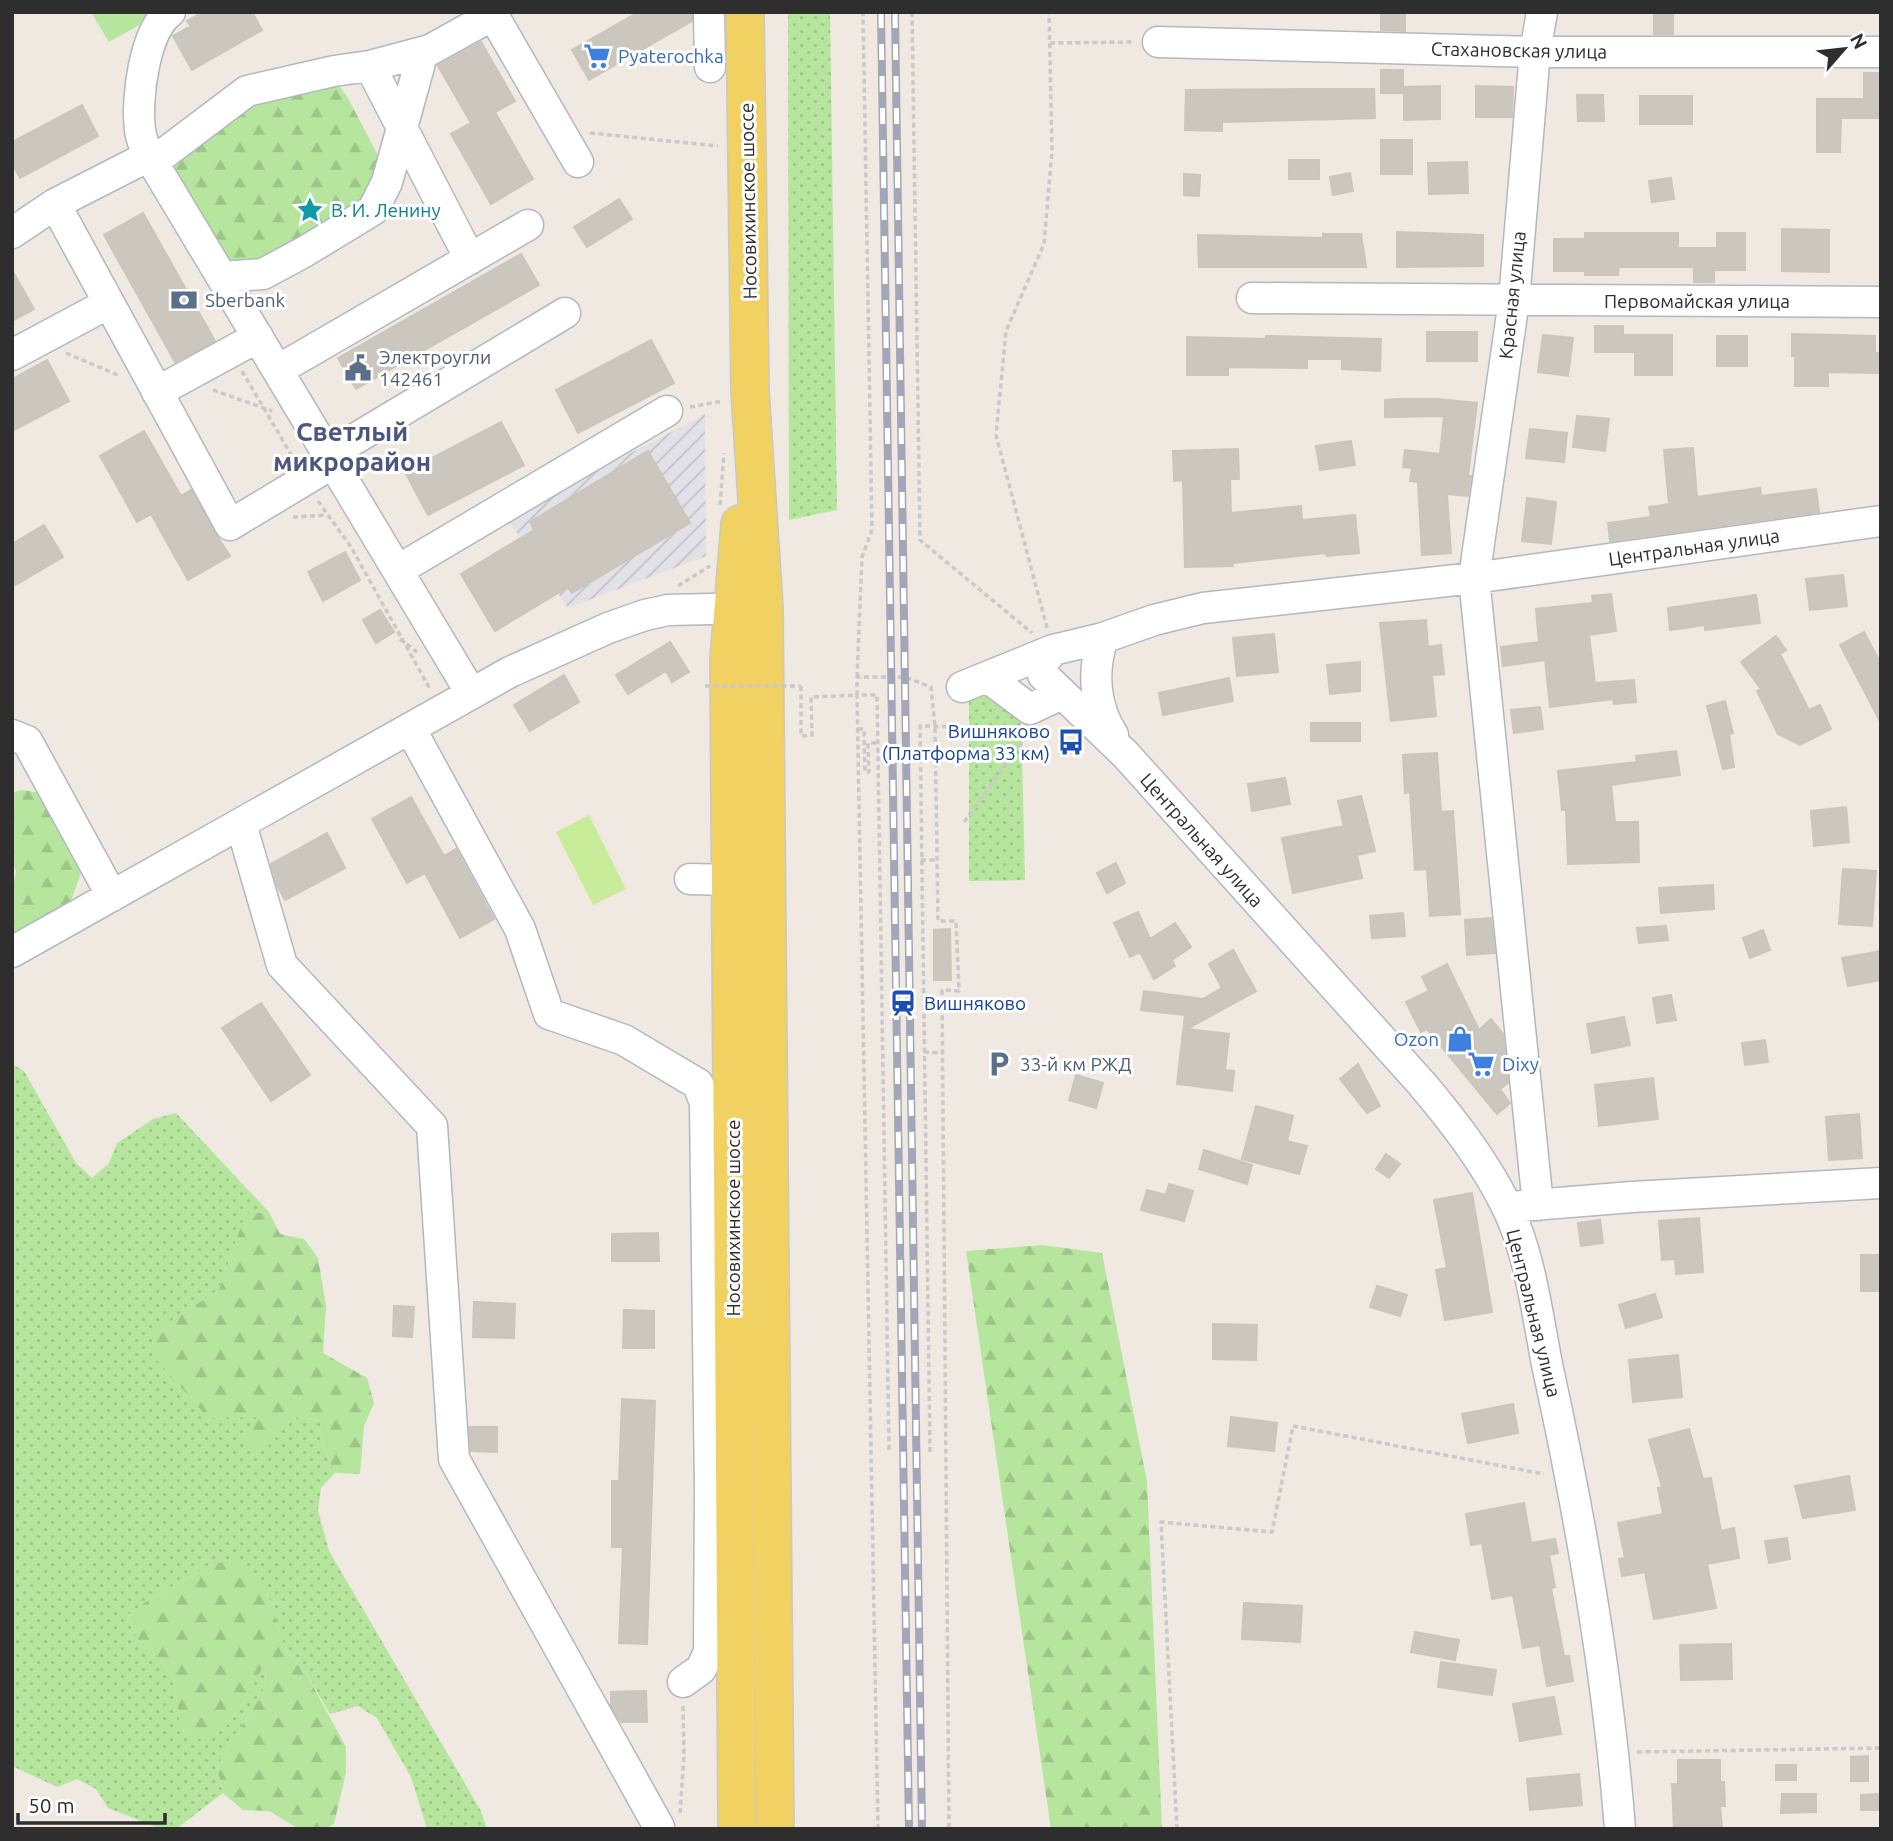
<svg xmlns="http://www.w3.org/2000/svg" width="1893" height="1841" font-family="Ubuntu,sans-serif">
  <style>
    .industrial { fill: url(#industrial-furrows) }
    .grass { fill: url(#grass-dots) }
    .forest { fill: url(#forest-firs) }
    .park { fill: #b6e59e }
    .pitch { fill: #c9ec9a }
    .building { fill: #cbc7bf; stroke: #cbc5ba; stroke-width: 2 }
    .lines { fill: none; stroke-linecap: round; stroke-linejoin: round }
    .minor-casing { stroke: #b4b7c1; stroke-width: 33 }
    .major-casing { stroke: #c9c9c9; stroke-width: 40 }
    .path { stroke: #c9c9c9; stroke-width: 3.5; stroke-dasharray: 5 3.5; stroke-linecap: butt }
    .minor { stroke: #fff; stroke-width: 30 }
    .major { stroke: #f2d163; stroke-width: 37 }
    .rail-casing { stroke: #a3a6b8; stroke-width: 8 }
    .rail { stroke: #fff; stroke-width: 5; stroke-dasharray: 16; stroke-linecap: butt }
    .path-bridge { stroke: #c9c9c9; stroke-width: 3.5; stroke-dasharray: 5 3.5; stroke-linecap: butt }
    .labels { text-anchor: middle; dominant-baseline: central; stroke-width: 6; stroke-linejoin: round; paint-order: stroke }
    .street-label { font-size: 19px; fill: #2e2e2e; stroke: #fff }
    .shop-label { font-size: 19px; fill: #366cbe; stroke: #fff; text-anchor: start }
    .culture-label { font-size: 19px; fill: #0d838f; stroke: #fff; text-anchor: start }
    .service-label { font-size: 19px; fill: #4e5e75; stroke: #fff; text-anchor: start }
    .transit-label { font-size: 19px; fill: #164399; stroke: #fff; text-anchor: end }
    .district-label { font-size: 26px; font-weight: bold; fill: #4d5680; stroke: #fff }
  </style>
  <defs>
    <pattern id="industrial-furrows" width="10" height="10" patternUnits="userSpaceOnUse" patternTransform="scale(1.75)"><rect width="10" height="10" fill="#e3e1e8"/><path d="M-1 1l2-2M0 10L10 0M9 11l2-2" fill="none" stroke="#c3c1c7"/></pattern>
    <pattern id="grass-dots" width="8" height="8" patternUnits="userSpaceOnUse" patternTransform="scale(1.75)"><rect width="8" height="8" fill="#b6e59e"/><path d="M2 2h.1M6 6h.1" fill="none" stroke="#9dc588" stroke-width="1.8" stroke-linecap="round"/></pattern>
    <pattern id="forest-firs" width="22" height="20" patternUnits="userSpaceOnUse" patternTransform="scale(1.75)"><rect width="22" height="20" fill="#b6e59e"/><path d="M5 1l3.5 6h-7zM16 11l3.5 6h-7z" fill="#9dc588"/></pattern>
  </defs>
  <rect width="100%" height="100%" fill="#efe9e1"/>
  <!-- industrial -->
  <path class="industrial" d="M705,414L706,556L568,608L507,518Z"/>
  <!-- grass -->
  <path class="grass" d="M788,12H830L837,510L789,520Z
    M990,693L1021,714L1025,880L969,881V700Z
    M12,1064L24,1071L76,1163L92,1178L109,1163L117,1143L153,1119L176,1113L269,1212L245,1215L219,1290L156,1331L257,1417H296L320,1421L323,1446L335,1473L321,1488L318,1510L329,1551L481,1811L487,1829H427L411,1777L377,1718L358,1706L330,1714L305,1671L287,1652L278,1628L272,1602L212,1564L147,1601L128,1615L138,1640L157,1655L173,1678L181,1729L203,1740L224,1729L240,1708L265,1662L266,1685L217,1767L223,1793L176,1829H161L108,1808L96,1789L77,1779L57,1787L12,1766Z"/>
  <!-- forest -->
  <path class="forest" d="M332,76L348,98L388,175L364,211L284,259L224,270L163,168L227,115Z
    M22,790L42,793L82,870L71,901L12,940V893L16,872L12,859V793Z
    M269,1212L280,1234L304,1239L318,1258L326,1306L323,1353L367,1378L374,1403L364,1426L360,1474L335,1473L323,1446L320,1421L296,1417L262,1452L242,1437L257,1417L208,1418L156,1359L155,1331L219,1290L245,1214Z
    M1042,1245L1102,1253L1147,1482L1162,1829H1051L966,1251Z
    M239,1560L272,1602L278,1628L287,1652L305,1671L346,1747V1772L334,1824L326,1829H299L269,1811L243,1810L223,1793L217,1767L266,1685L265,1663L240,1708L224,1729L203,1741L181,1729L173,1678L157,1655L138,1640L128,1615L147,1601L212,1564Z"/>
  <!-- park -->
  <path class="park" d="M91,12H146L150,19L109,42Z"/>
  <!-- pitch -->
  <path class="pitch" d="M589,815L626,889L593,905L556,832Z"/>
  <!-- building -->
  <path class="building" d="M203,12H252L262,30L192,70L173,36L191,26L187,21Z
    M639,12H692V21L589,80L572,50Z
    M1381,12H1405V31L1381,30Z
    M1654,12H1673V34H1654Z
    M481,42L515,101L495,112L533,179L491,204L451,134L471,123L438,66Z
    M1381,70H1403V93H1381Z
    M1864,73H1881V118H1841L1840,152H1817V99H1864Z
    M1440,86V119L1404,120V87Z
    M1476,86L1513,87L1512,117H1476Z
    M1312,89H1374L1375,118L1222,122V131L1185,130L1186,90Z
    M1577,95H1603L1604,121H1578Z
    M1640,96H1692V124H1640Z
    M82,105L98,136L20,178L12,163V142Z
    M1381,140H1412V174H1381Z
    M1289,160H1319V179H1289Z
    M1467,162L1468,193L1429,194L1428,163Z
    M1350,173L1353,191L1333,195L1330,177Z
    M1184,174L1200,175L1199,196L1184,195Z
    M1671,178L1674,199L1652,202L1649,181Z
    M619,199L632,219L587,247L574,227Z
    M143,213L215,341L175,362L104,235Z
    M1782,229L1829,230V272L1782,271Z
    M1397,232L1483,235V266L1397,267Z
    M1585,233H1678V248H1717V233H1745V270H1714V282H1694V267H1619L1618,275H1585V271H1554V239H1585Z
    M1323,234H1361L1366,267H1199L1198,235L1323,238Z
    M521,254L539,285L356,389L338,358Z
    M12,270L34,309L12,321Z
    M1595,326H1623V335H1672V375H1635V352H1595Z
    M1427,332H1477V361H1427Z
    M1792,334L1875,336V353H1881V373L1828,372V386H1795V356H1792Z
    M1543,335L1573,338L1568,376L1538,372Z
    M1266,336L1381,339L1380,371L1342,369V359H1307V368L1228,367V375H1187V337L1266,339Z
    M1717,336H1747V366H1717Z
    M651,340L674,383L578,433L556,390Z
    M47,360L69,401L12,431V379Z
    M1402,399H1437L1477,403L1468,476H1471L1468,496L1447,494L1451,553L1422,555L1418,482L1410,481L1412,468L1403,467L1405,450L1440,454L1444,416L1385,417V400Z
    M1577,416L1609,419L1605,451L1573,447Z
    M501,422L524,465L428,515L405,472Z
    M1530,429L1567,433L1564,462L1526,458Z
    M144,431L181,496L191,490L215,533L230,556L188,580L151,514L137,522L100,456Z
    M1351,441L1355,465L1320,470L1316,446Z
    M1693,448L1697,497L1760,488L1761,496L1816,489L1819,512L1610,541L1608,523L1651,517L1649,507L1669,504L1664,450Z
    M1238,449L1239,479H1230L1231,513L1301,506L1302,520L1355,515L1359,553L1327,556L1326,553L1232,563L1233,566L1185,567L1183,480L1174,481L1173,451Z
    M648,451L690,523L572,593L568,587L495,631L461,574L534,530L530,522Z
    M1527,498L1556,502L1551,544L1522,541Z
    M44,525L63,557L12,587V544Z
    M345,552L360,580L323,601L308,572Z
    M1843,575L1847,606L1810,610L1806,579Z
    M1611,594L1616,631L1589,635L1595,683L1634,680L1636,702L1614,704L1613,699L1550,707L1545,660L1503,666L1501,647L1539,642L1536,609L1593,603L1592,596Z
    M1756,595L1760,623L1705,630V625L1670,630L1668,608Z
    M380,610L394,632L376,643L363,620Z
    M1426,620L1428,647L1441,645L1444,674L1432,675L1436,716L1391,721L1380,623Z
    M1864,632L1881,664V723L1840,645Z
    M1274,634L1278,672L1237,676L1233,638Z
    M1776,636L1786,650L1780,654L1809,710L1820,705L1831,729L1800,745L1778,734L1757,691L1761,689L1741,662Z
    M670,642L689,672L672,682L666,671L628,694L616,675Z
    M1360,662V691L1330,694L1327,665Z
    M564,675L579,702L530,731L514,705Z
    M1229,678L1233,701L1163,715L1159,693Z
    M1725,701L1733,733L1729,734L1734,767L1723,769L1707,706Z
    M1540,707L1543,729L1514,733L1511,710Z
    M1311,723H1360V741H1311Z
    M1676,751L1680,775L1611,785L1615,822H1638L1639,862L1568,864L1566,810H1562L1558,771L1637,762L1636,756Z
    M1437,753L1441,812L1453,811L1460,914L1430,916L1427,869L1415,870L1410,792L1405,793L1403,755Z
    M1285,778L1290,804L1252,811L1248,784Z
    M1361,796L1375,851L1357,855L1362,878L1293,893L1282,838L1344,826L1338,801Z
    M411,797L444,856L456,849L494,919L460,938L425,873L407,883L372,819Z
    M1846,807L1849,842L1814,846L1811,811Z
    M327,833L345,868L285,900L277,885L271,864Z
    M1116,863L1125,883L1107,893L1097,873Z
    M1843,869L1876,871L1872,926L1839,924Z
    M1713,885L1714,909L1661,913L1659,888Z
    M1138,912L1150,939L1175,923L1191,947L1172,960L1175,966L1154,979L1140,952L1130,957L1114,923Z
    M1403,913L1405,936L1372,938L1370,916Z
    M1491,918L1495,953L1467,955L1465,920Z
    M1666,926L1668,940L1639,943L1637,928Z
    M950,929L951,980H934V930Z
    M1763,930L1770,950L1750,958L1743,938Z
    M1233,950L1256,991L1187,1029L1229,1034L1225,1070L1234,1071L1232,1091L1177,1084L1185,1015L1141,1010L1144,991L1203,999L1222,988L1209,964Z
    M1881,951V980L1848,986L1842,958Z
    M1447,964L1479,1030L1491,1019L1503,1034L1508,1083L1500,1089L1510,1103L1497,1114L1427,1029L1421,1032L1406,1002L1429,991L1422,977Z
    M1671,995L1676,1020L1657,1023L1653,998Z
    M261,1003L310,1075L271,1101L222,1028Z
    M1624,1017L1630,1045L1592,1053L1587,1024Z
    M1765,1040L1768,1062L1745,1065L1742,1043Z
    M1358,1064L1380,1106L1367,1113L1340,1079Z
    M1076,1075L1103,1083L1096,1108L1069,1100Z
    M1653,1078L1658,1119L1599,1126L1595,1085Z
    M1256,1106L1293,1116L1287,1141L1307,1146L1299,1174L1242,1159Z
    M1859,1114L1862,1158L1829,1160L1826,1117Z
    M1204,1150L1252,1165L1247,1184L1199,1169Z
    M1386,1154L1400,1164L1389,1178L1376,1169Z
    M1169,1184L1193,1191L1184,1221L1141,1210L1147,1190L1166,1195Z
    M1472,1193L1492,1312L1445,1320L1436,1270L1447,1268L1434,1200Z
    M1699,1218L1703,1272L1676,1274L1675,1259L1662,1260L1659,1221Z
    M1600,1220L1603,1243L1581,1246L1578,1223Z
    M658,1233L659,1261H612V1234Z
    M1861,1255H1881V1291H1861Z
    M1377,1286L1407,1295L1400,1316L1370,1307Z
    M1655,1294L1662,1317L1626,1328L1619,1305Z
    M474,1302L515,1304L514,1338L473,1337Z
    M394,1306L414,1307L412,1337L393,1336Z
    M624,1310L654,1311V1348H623Z
    M1213,1324L1257,1325L1256,1360L1213,1359Z
    M1678,1355L1682,1397L1633,1402L1629,1360Z
    M622,1399L655,1401L647,1644L619,1643L623,1547H612V1481H619Z
    M1513,1404L1518,1433L1468,1443L1462,1414Z
    M1231,1417L1277,1423L1274,1451L1228,1446Z
    M469,1427H497V1452L471,1451Z
    M1689,1429L1703,1479L1711,1478L1721,1531L1734,1528L1739,1558L1707,1564L1716,1608L1654,1619L1645,1572L1622,1576L1619,1559L1625,1558L1618,1523L1663,1514L1658,1488L1662,1487L1649,1440Z
    M1849,1476L1855,1510L1803,1518L1795,1486Z
    M1524,1503L1531,1543L1555,1539L1558,1553L1549,1555L1555,1587L1551,1588L1564,1656H1569L1573,1681L1547,1686L1540,1645L1523,1648L1513,1595L1492,1599L1482,1543L1471,1545L1466,1514Z
    M1787,1538L1790,1559L1769,1563L1765,1541Z
    M1244,1603L1302,1606L1300,1642L1242,1639Z
    M1415,1632L1459,1640L1455,1660L1411,1652Z
    M1731,1644L1732,1679L1681,1680L1680,1645Z
    M1441,1662L1496,1670L1492,1695L1438,1687Z
    M646,1691L647,1722H621L611,1706V1692Z
    M1554,1697L1561,1734L1520,1741L1513,1704Z
    M1868,1756V1781H1851V1757Z
    M1678,1760H1720V1782H1724L1725,1806H1720L1722,1829H1674L1672,1784H1678Z
    M1776,1765H1796V1780H1776Z
    M1579,1774L1582,1805L1530,1810L1527,1779Z
    M1782,1794H1816V1812L1781,1813Z
    M1879,1794V1810H1861V1795Z"/>
  <g class="lines">
    <!-- minor casing -->
    <g class="minor-casing">
      <path id="minor" d="M170,12C144,31 136,100 140,130C141,139 145,148 149,156L471,693
        M709,12L710,67
        M1158,42L1535,52H1881
        M153,162L247,91L334,71L370,66
        M55,204L149,156
        M12,233L55,204L230,525L333,463
        M470,259L370,66L430,50L493,15L578,162
        M222,277L263,274L304,252L373,210L387,182L423,52
        M1252,298L1881,302
        M12,355L109,303
        M278,370L528,225
        M157,392L258,337
        M328,455L565,313
        M398,570L667,411
        M1103,638C1092,670 1094,706 1113,735
        M1053,650L1042,664L1043,675L1126,755L1422,1084C1454,1122 1484,1161 1506,1205C1531,1255 1537,1315 1548,1369C1581,1520 1608,1674 1620,1829
        M987,677L1030,709L1062,694
        M962,687L1053,650L1103,638L1154,620L1203,608L1474,578L1881,521
        M410,728L520,929L549,1014L624,1040L698,1084L705,1103L710,1490L709,1652L701,1669L683,1682
        M12,735L27,741L112,896
        M241,824L282,965L432,1126L454,1459L659,1827
        M690,879L731,880
        M12,952L510,672L608,628L645,615L668,610L753,608
        M1538,1205L1474,578L1514,300L1535,52L1542,12
        M1521,1206L1632,1197L1881,1183"/>
    </g>
    <!-- major casing -->
    <g class="major-casing">
      <path id="major" d="M745,12L750,391L764,608L775,1829
        M737,1829L729,659L740,524"/>
    </g>
    <!-- path -->
    <path class="path" d="M912,12L920,540L1032,633
      M1050,43L1135,42
      M590,133L718,146
      M66,353L120,376
      M242,371L293,458
      M213,390L272,411
      M690,407L723,401
      M318,501L351,547L430,689
      M720,505L724,453
      M293,517L326,515
      M678,586L710,566
      M1047,628L996,435L1006,331L1044,244L1052,151L1049,12
      M400,639L417,652
      M857,677L862,557L872,530L863,12
      M801,686V736L812,735L811,697L857,695V677H905L931,687L935,726L938,921H956L959,991L942,990L949,1829
      M858,729H864L865,772H869L868,743H878
      M964,822L1029,733
      M921,860H937
      M924,1052L942,1053
      M930,1452L920,726L963,727
      M1637,1752L1881,1748
      M680,1813L684,1756L683,1705
      M878,1829L857,695H877L889,1450
      M1177,1829L1161,1522L1272,1532L1293,1426L1544,1474"/>
    <!-- minor -->
    <use href="#minor" class="minor"/>
    <!-- major -->
    <use href="#major" class="major"/>
    <!-- rail casing -->
    <g class="rail-casing">
      <path id="rail" d="M881,12L909,1829
        M895,12L922,1829"/>
    </g>
    <!-- rail -->
    <use href="#rail" class="rail"/>
    <!-- path-bridge -->
    <path class="path-bridge" d="M705,686H801"/>
  </g>
  <!-- icons -->
  <defs>
    <g id="supermarket-bare" transform="scale(2.1)"><path d="M-6-5.5h2.5l.6 2H6L4.5 2H-2.5L-4.4-4H-6ZM-1.5 3.2a1.3 1.3 0 1 0 .1 0ZM3 3.2a1.3 1.3 0 1 0 .1 0Z" fill="#3f7fe0" stroke="#fff" stroke-width="2.5" paint-order="stroke"/></g>
    <g id="sight-bare" transform="scale(2.1)"><path d="M0-6L1.8-2.2L6-1.7L2.9 1.2L3.7 5.4L0 3.3L-3.7 5.4L-2.9 1.2L-6-1.7L-1.8-2.2Z" fill="#0f9aa8" stroke="#fff" stroke-width="2.5" paint-order="stroke"/></g>
    <g id="bank-bare" transform="scale(2.1)"><path d="M-6-4H6V4H-6ZM0-2.3a2.3 2.3 0 1 0 0 4.6a2.3 2.3 0 1 0 0-4.6Z" fill="#5c6f8a" stroke="#fff" stroke-width="2.5" paint-order="stroke"/></g>
    <g id="civic-bare" transform="scale(2.1)"><path d="M-.6-6.5H3V-4.5H.6V-3L4-1V1h2V6H-6V1h2V-1L-.6-3ZM-1.2 2.5V6h2.4V2.5Z" fill="#5c6f8a" stroke="#fff" stroke-width="2.5" paint-order="stroke"/></g>
    <g id="bus-bare" transform="scale(2.1)"><path d="M-5-6H5V4H4V6H2V4H-2V6H-4V4H-5ZM-3.5-4V0h7V-4ZM-3.5 1.2v1.5H-2V1.2ZM2 1.2v1.5H3.5V1.2Z" fill="#1a4fb4" stroke="#fff" stroke-width="2.5" paint-order="stroke"/></g>
    <g id="station-bare" transform="scale(2.1)"><path d="M-3-6H3Q5-6 5-4V2Q5 4 3 4L4.5 6H3L1.5 4h-3L-3 6H-4.5L-3 4Q-5 4-5 2V-4Q-5-6-3-6ZM-3.5-4v3h7v-3ZM-3.5 1v1.5H-2V1ZM2 1v1.5H3.5V1Z" fill="#1a4fb4" stroke="#fff" stroke-width="2.5" paint-order="stroke"/></g>
    <g id="shop-bare" transform="scale(2.1)"><path d="M-5-2.5h2.3a2.7 3.5 0 0 1 5.4 0H5L5.5 6h-11ZM-1.5-2.5h3a1.5 2.3 0 0 0-3 0Z" fill="#3f7fe0" stroke="#fff" stroke-width="2.5" paint-order="stroke"/></g>
    <g id="parking-bare" transform="scale(2.1)"><path d="M-3.5-5.5H1a3.5 3.5 0 0 1 0 7H-1V5.5H-3.5ZM-1-3.4V-.6H.8a1.4 1.4 0 0 0 0-2.8Z" fill="#5c6f8a" stroke="#fff" stroke-width="2.5" paint-order="stroke"/></g>
  </defs>
  <g fill-rule="evenodd">
    <use href="#supermarket-bare" x="597" y="56"/>
    <use href="#sight-bare" x="310" y="210"/>
    <use href="#bank-bare" x="184" y="300"/>
    <use href="#civic-bare" x="358" y="368"/>
    <use href="#bus-bare" x="1071" y="742"/>
    <use href="#station-bare" x="903" y="1003"/>
    <use href="#shop-bare" x="1460" y="1039"/>
    <use href="#parking-bare" x="999" y="1064"/>
    <use href="#supermarket-bare" x="1481" y="1064"/>
  </g>
  <g class="labels">
    <!-- street labels -->
    <g class="street-label">
      <text transform="translate(1519 50) rotate(1)">Стахановская улица</text>
      <text transform="translate(748 201) rotate(-91)">Носовихинское шоссе</text>
      <text transform="translate(1512 295) rotate(-84)">Красная улица</text>
      <text x="1697" y="301">Первомайская улица</text>
      <text transform="translate(1694 547) rotate(-8)">Центральная улица</text>
      <text transform="translate(1202 840) rotate(48)">Центральная улица</text>
      <text transform="translate(733 1218) rotate(-90)">Носовихинское шоссе</text>
      <text transform="translate(1534 1313) rotate(76)">Центральная улица</text>
    </g>
    <!-- shop labels -->
    <g class="shop-label">
      <text x="618" y="56">Pyaterochka</text>
      <text x="1439" y="1039" text-anchor="end">Ozon</text>
      <text x="1502" y="1064">Dixy</text>
    </g>
    <!-- culture labels -->
    <g class="culture-label">
      <text x="331" y="210">В. И. Ленину</text>
    </g>
    <!-- service labels -->
    <g class="service-label">
      <text x="205" y="300">Sberbank</text>
      <text x="379" y="357">Электроугли<tspan x="379" dy="22">142461</tspan></text>
      <text x="1020" y="1064">33-й км РЖД</text>
    </g>
    <!-- transit labels -->
    <g class="transit-label">
      <text x="1050" y="731">Вишняково<tspan x="1050" dy="22">(Платформа 33 км)</tspan></text>
      <text x="924" y="1003" text-anchor="start">Вишняково</text>
    </g>
    <!-- district labels -->
    <g class="district-label">
      <text x="352" y="431">Светлый<tspan x="352" dy="30">микрорайон</tspan></text>
    </g>
  </g>
  <!-- border -->
  <rect width="1893" height="1841" fill="none" stroke="#2e2e2e" stroke-width="28"/>
  <!-- north arrow -->
  <g transform="translate(1844 49) rotate(62)" stroke="#ffffff" stroke-width="5" paint-order="stroke">
  <path d="M0-5L12 26L0 18L-12 26Z" fill="#2e2e2e"/>
  <text y="-10" font-size="19" font-weight="bold" text-anchor="middle" fill="#2e2e2e">N</text>
  </g>
  <!-- scale -->
  <path d="M18 1813v10h147v-10" fill="none" stroke="#2e2e2e" stroke-width="3.5"/>
  <text x="28" y="1813" font-size="21" fill="#2e2e2e" stroke="#ffffff" stroke-width="5" paint-order="stroke">50 m</text>
</svg>
